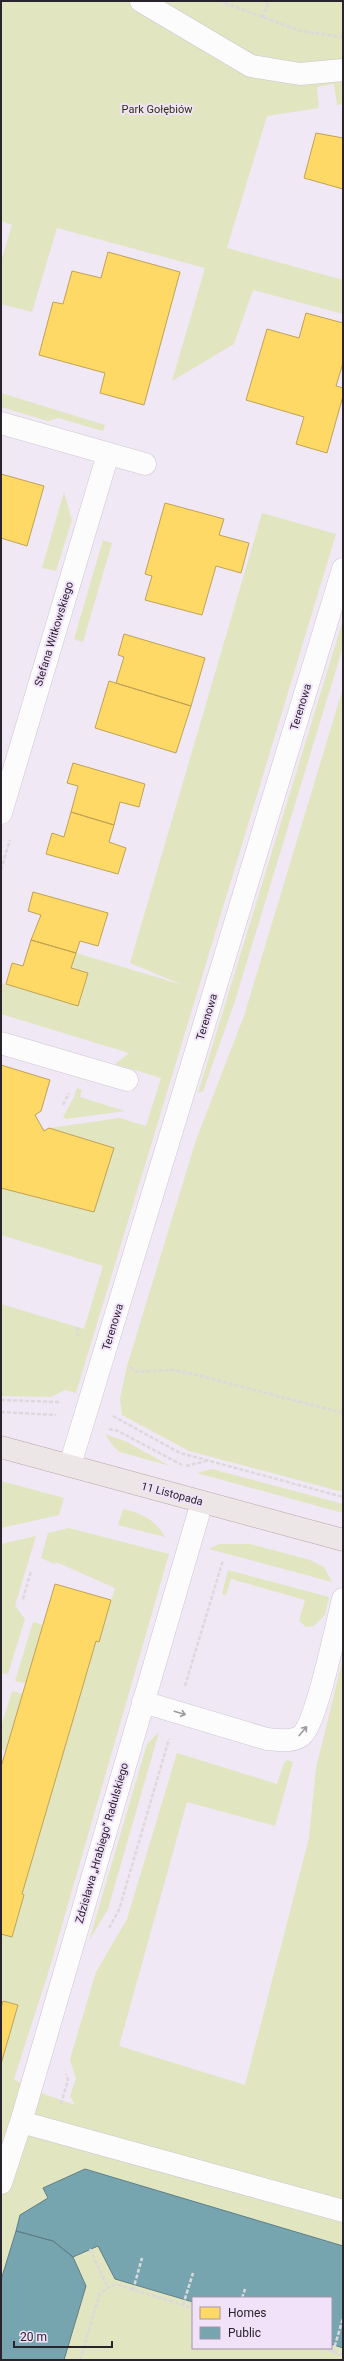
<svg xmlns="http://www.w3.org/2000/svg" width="344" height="2361" font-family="Roboto,sans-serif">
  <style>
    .green { fill: #e1e5c0; fill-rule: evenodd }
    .homes { fill: #ffd966; stroke: #bfa255 }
    .public { fill: #76a5af; stroke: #5f7e88 }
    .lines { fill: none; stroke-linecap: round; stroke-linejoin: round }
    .minor-casing { stroke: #ccc6d0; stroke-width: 23 }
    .major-casing { stroke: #b5a5a8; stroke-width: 23 }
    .path { stroke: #dcd9dd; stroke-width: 2.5; stroke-dasharray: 4 2; stroke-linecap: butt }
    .minor { stroke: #fdfcfd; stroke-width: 22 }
    .major { stroke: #ede6e6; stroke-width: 22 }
    .oneway { stroke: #9e9a9f }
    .labels { text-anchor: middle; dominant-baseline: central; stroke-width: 4; stroke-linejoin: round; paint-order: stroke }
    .park-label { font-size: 11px; fill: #2d330c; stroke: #f1e2fa }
    .street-label { font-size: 11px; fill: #29232c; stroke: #f1e2fa }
  </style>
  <rect width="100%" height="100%" fill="#f0e8f4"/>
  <!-- green -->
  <path class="green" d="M1,1H343V104L337,105L334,84L317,87L319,108L267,116L227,248L343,280V314L253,290L234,344L172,381L205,268L57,228L32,312L1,304V262L12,225L1,221Z
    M1,393L105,425L103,431L58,418L48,421L1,407Z
    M64,492L72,520L56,571L42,568Z
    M262,513L336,534L76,1393L65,1390L51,1397L1,1396V1304L84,1329L103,1266L1,1235V1188L94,1212L113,1148L49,1128L120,1118L146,1126L161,1078L115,1064L129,1053L1,1014V983L78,1005L88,973L71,968L76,953L183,985L130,963Z
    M103,540L112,543L83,642L74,639Z
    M343,620V647L234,1004L203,1091L198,1093Z
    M343,688V1492L189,1451L122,1415L120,1398L127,1366L196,1140L244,1016Z
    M77,1088L82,1090L80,1097L125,1111L66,1119L63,1117L74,1097Z
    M105,1434L127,1442L170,1466L120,1452L114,1447Z
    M212,1469L343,1504V1513L197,1473Z
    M1,1481L64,1498L59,1515L1,1528Z
    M123,1509C141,1513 156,1520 165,1537L118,1525Z
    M69,1528L169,1554L50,1967L14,2079L30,2089L75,2105L70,2096L76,2079L70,2060L72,2052L96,1972L127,1919L177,1753L277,1784L284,1763L287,1760L293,1762L275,1826L187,1802L119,2046L245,2085L309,1838L316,1768L343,1658V2360H1V2064L18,2005L1,2000V1934L12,1937L24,1895L22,1894L96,1641H99L115,1588L56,1562L55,1564L41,1558L48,1533ZM193,2298H331V2348H193Z
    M36,1536L15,1606L25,1619L8,1674L1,1673V1544Z
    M219,1544H250L310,1560L324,1567L332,1582L209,1549Z
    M228,1570L329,1597L325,1615L314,1626L306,1627L299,1621L305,1600L231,1579L226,1595L222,1594Z
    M33,1622L43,1625L26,1683L15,1681Z
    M12,1691L23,1694L6,1751L1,1749V1727Z
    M159,1732L108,1909L89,1941L147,1744Z"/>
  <!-- homes -->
  <path class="homes" d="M316,133L343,138V189L304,178Z
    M108,252L180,272L144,405L100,393L105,373L39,355L53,302L63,304L72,271L101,278Z
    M306,313L343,323V363L336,386L343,388V396L327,453L296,444L304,417L246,400L267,329L299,338Z
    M1,474L44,486L27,546L1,538Z
    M165,503L224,519L219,535L249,543L241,573L216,566L202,615L145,600L152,576L145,574Z
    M124,634L205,658L191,706L116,683L124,657L118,655Z
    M109,681L191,706L176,753L95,728Z
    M73,763L145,784L139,807L120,802L114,825L71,812L78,786L67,783Z
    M71,812L114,825L109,842L126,848L118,874L46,854L52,833L64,837Z
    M33,892L108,913L98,946L80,941L76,953L31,940L41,915L28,911Z
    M31,940L76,953L71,968L88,973L78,1006L6,984L12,963L23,966Z
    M1,1065L50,1080L41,1111L35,1115L44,1131L49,1128L114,1148L94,1212L1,1188Z
    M55,1584L111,1600L99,1642L96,1641L22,1894L24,1895L12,1937L1,1934V1767Z
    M3,2001L18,2005L1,2064V2008Z"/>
  <!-- public -->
  <path class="public" d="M85,2169L343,2246V2348L331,2344V2298H193V2302L115,2279L98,2246L73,2257L53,2241L16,2231L20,2215L48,2198L43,2188Z
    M16,2231L53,2241L73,2257L86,2286L64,2360H1V2280Z"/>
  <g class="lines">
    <!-- minor casing -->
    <g class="minor-casing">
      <path id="minor" d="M141,1L251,66L300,74L343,70
        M1,423L145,464
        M1,813L108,454
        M1,1043L127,1080
        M70,1465L343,569
        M143,1702L267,1739C278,1740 295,1743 303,1734C318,1717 336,1626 343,1599
        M21,2122L343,2211
        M1,2183L21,2122L202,1502"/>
    </g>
    <!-- major casing -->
    <g class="major-casing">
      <path id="major" d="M1,1447L343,1540"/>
    </g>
    <!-- path -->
    <path class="path" d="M219,1L301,31L343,37
      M262,18L269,1
      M1,870L10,840
      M63,1105L69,1093
      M77,1327L78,1336
      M130,1367L138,1372L172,1370L193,1374L343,1413
      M1,1400L60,1402
      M1,1412L56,1415
      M113,1416L180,1453L343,1497
      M109,1429L118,1431L182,1465
      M186,1466L206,1461
      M23,1599L31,1571
      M185,1686L223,1560
      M109,1928L119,1910L169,1739
      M61,2104L68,2080L66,2074
      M90,2249L108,2288
      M133,2290L142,2258
      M242,2298L245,2289
      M183,2305L193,2273
      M322,2348L343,2355
      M333,2352L343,2318
      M80,2360L100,2293L115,2284L193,2308"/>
    <!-- minor -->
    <use href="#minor" class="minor"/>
    <!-- major -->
    <use href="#major" class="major"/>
  </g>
  <!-- one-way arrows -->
  <defs><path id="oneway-shaft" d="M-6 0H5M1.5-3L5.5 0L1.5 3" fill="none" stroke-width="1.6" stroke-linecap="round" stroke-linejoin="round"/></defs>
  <g class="oneway">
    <use href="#oneway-shaft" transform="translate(180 1713) rotate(17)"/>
    <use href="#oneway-shaft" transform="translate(303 1731) rotate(-50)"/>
  </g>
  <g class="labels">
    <!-- park labels -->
    <g class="park-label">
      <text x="157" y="109">Park Gołębiów</text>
    </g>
    <!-- street labels -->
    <g class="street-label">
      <text transform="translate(54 634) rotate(-73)">Stefana Witkowskiego</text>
      <text transform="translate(301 707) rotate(-73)">Terenowa</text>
      <text transform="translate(207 1017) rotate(-73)">Terenowa</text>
      <text transform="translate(113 1327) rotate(-73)">Terenowa</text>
      <text transform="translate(172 1494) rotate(15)">11 Listopada</text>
      <text transform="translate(102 1843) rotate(-74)">Zdzisława „Hrabiego” Radulskiego</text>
    </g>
  </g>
  <!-- border -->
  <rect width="344" height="2361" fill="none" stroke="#29232c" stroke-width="4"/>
  <!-- legend -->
  <rect x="192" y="2297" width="140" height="52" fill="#f1e2fa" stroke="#a196a8"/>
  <rect x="200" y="2307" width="20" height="12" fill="#ffd966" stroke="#a196a8"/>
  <text x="228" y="2317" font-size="12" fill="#29232c">Homes</text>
  <rect x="200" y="2327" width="20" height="12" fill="#76a5af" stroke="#a196a8"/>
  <text x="228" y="2337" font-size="12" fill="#29232c">Public</text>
  <!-- scale -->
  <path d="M14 2341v6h98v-6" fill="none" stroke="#29232c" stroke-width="2"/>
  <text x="20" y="2341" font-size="12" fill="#29232c" stroke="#f1e2fa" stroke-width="3" paint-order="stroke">20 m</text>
</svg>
